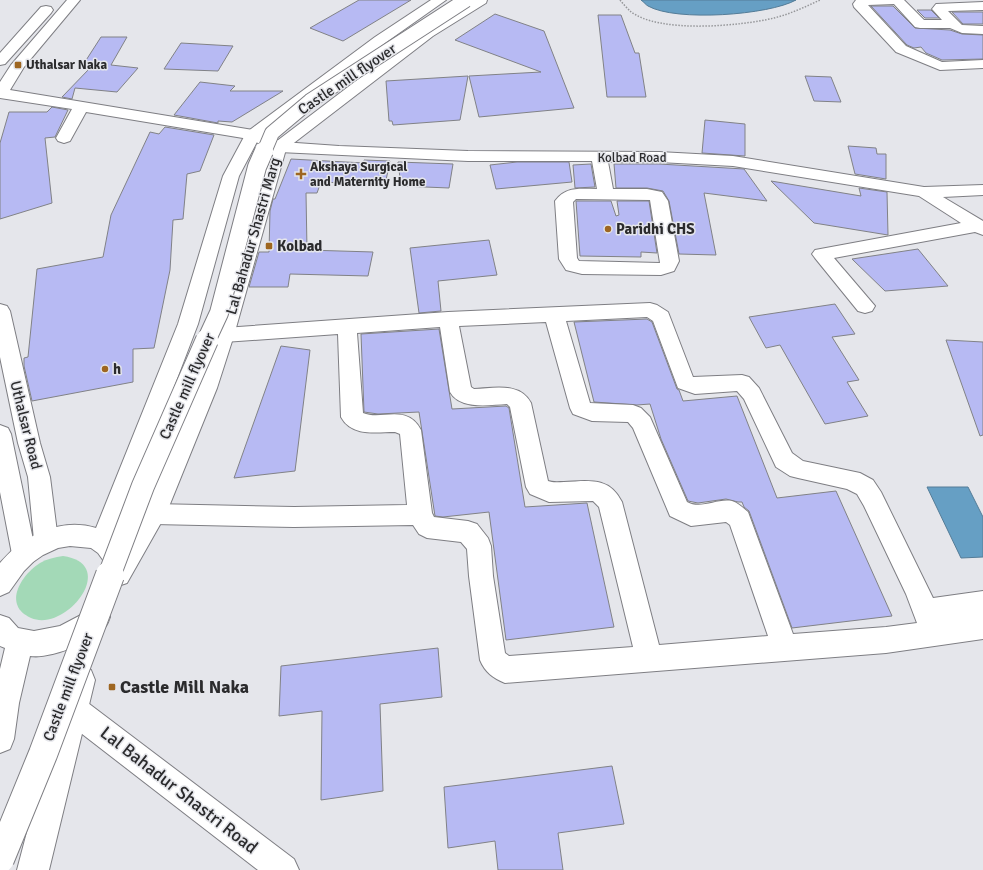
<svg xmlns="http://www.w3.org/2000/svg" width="983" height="870" font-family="Signika,sans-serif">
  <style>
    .green { fill: #a3d9b7 }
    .water { fill: #669fc4; stroke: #547c97 }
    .building { fill: #b7baf3; stroke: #818286 }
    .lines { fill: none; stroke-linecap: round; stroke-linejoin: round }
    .minor-casing { stroke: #7e7e83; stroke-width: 2 }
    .major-casing { stroke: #7e7e83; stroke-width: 2 }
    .path { stroke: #96979a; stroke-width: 1.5; stroke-dasharray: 1.5 1.5; stroke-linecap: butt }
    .minor { fill: #fff; fill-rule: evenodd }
    .major { fill: #fff; fill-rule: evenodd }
    .major-bridge-far3-casing { stroke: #7e7e83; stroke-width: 16; stroke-linecap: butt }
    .major-bridge-far2-casing { stroke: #7e7e83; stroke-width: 20; stroke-linecap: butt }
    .major-bridge-far1-casing { stroke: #7e7e83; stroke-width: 24; stroke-linecap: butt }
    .major-bridge-casing { stroke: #7e7e83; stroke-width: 30; stroke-linecap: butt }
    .major-bridge-far3 { stroke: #fff; stroke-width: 14 }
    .major-bridge-far2 { stroke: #fff; stroke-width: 18 }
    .major-bridge-far1 { stroke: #fff; stroke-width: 22 }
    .major-bridge { stroke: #fff; stroke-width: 28 }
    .poi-dot { fill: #9e6621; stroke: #e5e6eb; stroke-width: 1.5 }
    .labels { text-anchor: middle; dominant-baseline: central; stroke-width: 3; stroke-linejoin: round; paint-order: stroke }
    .far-poi-label { font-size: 13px; font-weight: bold; fill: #2b2b2d; stroke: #e5e6eb; text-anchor: start }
    .far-street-label { font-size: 13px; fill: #2b2b2d; stroke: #e5e6eb }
    .street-label { font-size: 15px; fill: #2b2b2d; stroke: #e5e6eb }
    .poi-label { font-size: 15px; font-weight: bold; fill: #2b2b2d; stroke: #e5e6eb; text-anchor: start }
    .near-poi-label { font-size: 18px; font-weight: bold; fill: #2b2b2d; stroke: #e5e6eb; text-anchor: start }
    .near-street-label { font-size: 18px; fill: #2b2b2d; stroke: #e5e6eb }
  </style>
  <rect width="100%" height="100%" fill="#e5e6eb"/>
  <!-- green -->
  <path class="green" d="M63,556C120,564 66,633 31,618C2,605 21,575 40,563C47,559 55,557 63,556Z"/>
  <!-- water -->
  <path class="water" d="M641,0H796C769,15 676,22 648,6C646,5 644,2 641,0Z
    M927,487H968L983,517V557L961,558Z"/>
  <!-- building -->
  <path class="building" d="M359,0H411L343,41L310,28Z
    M871,6H893L915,28L950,30L962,34L983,35V59L942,60L926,53L921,47L914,48L907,45Z
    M917,10H931L939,18H925Z
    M952,12H983V24H963Z
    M495,14L544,31L574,108L479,117L469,76L541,72L455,40Z
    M598,15H621L635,53H639L646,97H607Z
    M101,37H127L111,65L138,68L117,92L75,88L72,99L62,97L90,68H81Z
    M181,43L233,46L218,71L164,69Z
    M468,76L460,120L393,125L392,121H389L386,81Z
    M805,76L831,77L841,102L814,101Z
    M200,82L235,86L230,91H283L232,122L218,121V123L174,115Z
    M52,107L68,110L55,137L45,138L52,203L0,219V143L9,112H47Z
    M705,120L745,124V156L702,153Z
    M165,127L214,135L200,171L187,174L183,219L173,220L170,270L154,348L133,349V382L32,401L24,366V358L28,357L37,269L103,257L111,215L150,132L159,134Z
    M848,146L876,148L877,154H886V179L855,174Z
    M291,159L364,163V160L390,161L385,185L321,182L317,193H306L307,250L373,252L368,276L290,274L288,287H249L259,252H269L270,211L273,199H275Z
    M398,162L453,164L449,188L401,186Z
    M517,162H569L572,182L496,189L490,165Z
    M591,164L595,187L575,188L573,165Z
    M614,164H659L744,169L767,201L704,193L716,255L679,254L669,201L663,191L647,188H616Z
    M771,181L861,196L859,188L887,192L888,235L814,223Z
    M576,201H611L616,216L619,215L617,201H649L657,253L641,252V257L580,256Z
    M489,240L497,275L438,281L441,311L419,313L410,248Z
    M918,249L948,286L885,291L852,259Z
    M835,304L855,334L832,337L859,380L847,382L868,416L825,424L780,345L766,348L749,317Z
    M647,319L652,322L677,389L679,390L683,401L737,396L777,498L836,491L892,616L792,628L749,511L744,507L742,502H738L726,499L698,503L688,501L661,439L650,404L637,405L594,402L574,322Z
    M439,329L452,409L506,406L509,408L525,507L587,503L614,627L506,640L489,512L443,517L435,516L419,412L378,414L364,412L361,334Z
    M946,340L983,342V435L980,436Z
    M281,346L310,350L295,471L234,478Z
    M438,648L442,697L380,704L383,791L321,800L322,711L279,716L281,666Z
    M612,766L624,824L558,833L563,870H498L495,841L448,848L444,787Z"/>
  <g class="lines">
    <!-- minor casing -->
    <g class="minor-casing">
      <path id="minor" d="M67,0H80L24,67L10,90L253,130L282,142L339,146L468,151L659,152L733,156L924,187L983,185V195L943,197L983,221V235L975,232L834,258L875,306L872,311L865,313L858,311L815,258L812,254L815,250L961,223L919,196L733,166L659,162H608L613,189H647L662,192L668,201L679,261L674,271L661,275L582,274L566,270L559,259L555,201C566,186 580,189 597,189L592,161H468L279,152L249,139L86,112L70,141L64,143L58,141L56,138L72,109L0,98V82L11,65ZM576,199L650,200L660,263L579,261L577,258L573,202Z
        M856,0H904L924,20H942L932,9L936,4L983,2V10L948,11L962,25L983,26V34L962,33L950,28H920L915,27L894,4L868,5L906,46L942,62L983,60V68L940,70L896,52L854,7L853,4Z
        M46,6L51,7L53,10L51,13L5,64L0,65V53L41,7Z
        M650,303L657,305L668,312L693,377L742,375L749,377L759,388L792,453L803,461L860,473L873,480L881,492L933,598L983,591V639L886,653L505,683C493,678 485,672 480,660L469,576L467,549L461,542L427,538L419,534L413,525L294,527L154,524L146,521L142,514L146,507L154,504L294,507L407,505L400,434L395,432C376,432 352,437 341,417L338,334L224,342L217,340L214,335L217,330L224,328L448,312ZM647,317L653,321L678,388L695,394L737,391L744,399L776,467L790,476L798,478L847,489L857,494L864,506L906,594L917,623L886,627L793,634L748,512C743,508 738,503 732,501C717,498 701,510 687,502L650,417L641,408L633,405L590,403L566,321ZM546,322L570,408L573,414L592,421L628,422L633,428L670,516L691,526L726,522L730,525L768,636L659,645L622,502C609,476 588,481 564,482C559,482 553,483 548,481L531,403C520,382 494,388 474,389L471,387L459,326ZM440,327L450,392C460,410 489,405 507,404L510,407L526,487L530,494L549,502L593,501L599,507L633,647L509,656L505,653L493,576L491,546L488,538L477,524L468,521L434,517L432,513L421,430C407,403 381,421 363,413L357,333Z
        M0,304L7,306L10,311L40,443L50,477L58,540L55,548L46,551L37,548L34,540L28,477L18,443L0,357Z
        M0,425L8,428L11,434L36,554L33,562L24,565L15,562L12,554L0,492Z
        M74,696L84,700L294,859L299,870H258L64,720L60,710L64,700Z"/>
    </g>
    <!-- major casing -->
    <g class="major-casing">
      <path id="major" d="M431,0H446L385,43L259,138L239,176L198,324L116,538L122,546L144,509L195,388L214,335L271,147L273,144L423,30L472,0H487L486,3L433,36L286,149L234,335L217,388L166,514L127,583L118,586L109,583L106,575L112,563L103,560L98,553L91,548L70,546L58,548L43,555L33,562L24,571L9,592L0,596V563C23,536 60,517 96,528L178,324L223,176L245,135L247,132L375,37Z
        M97,605L106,608L110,617C109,620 108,623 106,626C94,642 50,659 30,656L19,703L14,739L10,749L0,753V669L5,648L0,646V615L9,618L18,628L34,631L60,626L79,616L88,608Z
        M81,666L91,670L95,680L49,870H17L67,680L71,670Z"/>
    </g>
    <!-- path -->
    <path class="path" d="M620,0C623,4 627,8 630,11C658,34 741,26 774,18C790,14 805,7 820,0"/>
    <!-- minor -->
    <use href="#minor" class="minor"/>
    <!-- major -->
    <use href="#major" class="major"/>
    <!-- major-bridge-far3 casing -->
    <g class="major-bridge-far3-casing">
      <path id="major-bridge-far3" d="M264,152L272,133L310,101L466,0"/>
    </g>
    <!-- major-bridge-far2 casing -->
    <g class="major-bridge-far2-casing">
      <path id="major-bridge-far2" d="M206,341L219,313L257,167L264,151"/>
    </g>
    <!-- major-bridge-far1 casing -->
    <g class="major-bridge-far1-casing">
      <path id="major-bridge-far1" d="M109,576L143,486L207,340"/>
    </g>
    <!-- major-bridge casing -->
    <g class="major-bridge-casing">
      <path id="major-bridge" d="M0,859L43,754L110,575"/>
    </g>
    <!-- major-bridge-far3 -->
    <use href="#major-bridge-far3" class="major-bridge-far3"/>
    <!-- major-bridge-far2 -->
    <use href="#major-bridge-far2" class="major-bridge-far2"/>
    <!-- major-bridge-far1 -->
    <use href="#major-bridge-far1" class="major-bridge-far1"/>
    <!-- major-bridge -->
    <use href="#major-bridge" class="major-bridge"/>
  </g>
  <!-- markers -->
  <g class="poi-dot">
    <rect x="14" y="61" width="8" height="8" rx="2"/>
    <path d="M299 168h4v4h4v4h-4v4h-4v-4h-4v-4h4z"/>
    <circle cx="608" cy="229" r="4"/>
    <rect x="265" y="242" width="8" height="8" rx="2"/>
    <circle cx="105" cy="369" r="4"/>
    <rect x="108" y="683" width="8" height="8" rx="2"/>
  </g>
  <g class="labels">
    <!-- far-poi labels -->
    <g class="far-poi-label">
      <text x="26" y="65">Uthalsar Naka</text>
      <text x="310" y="167">Akshaya Surgical<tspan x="310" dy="15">and Maternity Home</tspan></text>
    </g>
    <!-- far-street labels -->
    <g class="far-street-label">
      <text x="632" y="158">Kolbad Road</text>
    </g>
    <!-- street labels -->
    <g class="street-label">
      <text transform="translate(347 79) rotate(-34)">Castle mill flyover</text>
      <text transform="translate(253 236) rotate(-74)">Lal Bahadur Shastri Marg</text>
      <text transform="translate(187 386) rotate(-66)">Castle mill flyover</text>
      <text transform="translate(26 425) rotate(76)">Uthalsar Road</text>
      <text transform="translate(68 687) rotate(-69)">Castle mill flyover</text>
    </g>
    <!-- poi labels -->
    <g class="poi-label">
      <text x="616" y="229">Paridhi CHS</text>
      <text x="277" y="246">Kolbad</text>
      <text x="113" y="369">h</text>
    </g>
    <!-- near-poi labels -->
    <g class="near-poi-label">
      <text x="120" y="687">Castle Mill Naka</text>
    </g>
    <!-- near-street labels -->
    <g class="near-street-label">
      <text transform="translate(179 790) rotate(38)">Lal Bahadur Shastri Road</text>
    </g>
  </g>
</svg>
